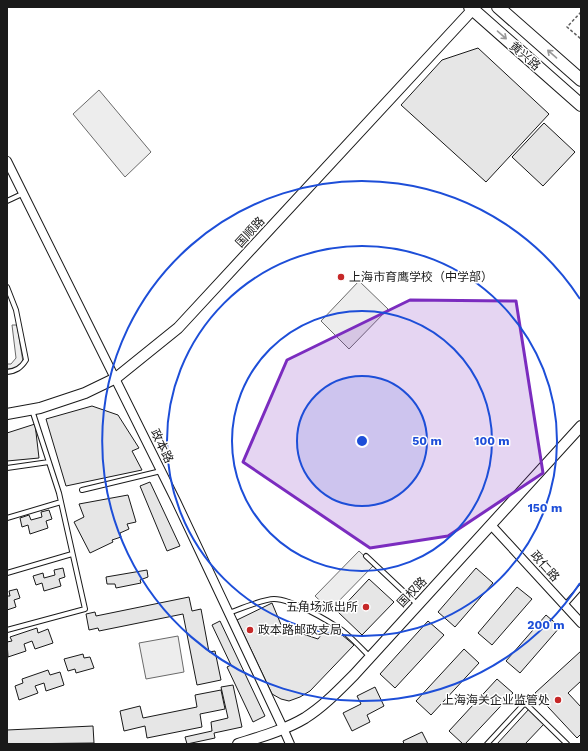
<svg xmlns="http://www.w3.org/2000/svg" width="588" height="751" font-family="'Work Sans','Noto Sans SC',sans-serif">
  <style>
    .built { fill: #ededed; stroke: #6a6a6a }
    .building { fill: #e6e6e6; stroke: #1a1a1a }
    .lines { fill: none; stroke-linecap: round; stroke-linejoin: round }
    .service-casing { stroke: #1a1a1a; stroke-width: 6 }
    .minor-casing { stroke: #1a1a1a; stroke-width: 10 }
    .tertiary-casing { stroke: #1a1a1a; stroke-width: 12 }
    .primary-casing { stroke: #1a1a1a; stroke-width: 14 }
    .path { stroke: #5f5f5f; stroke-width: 1.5; stroke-dasharray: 3 2; stroke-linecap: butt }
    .service { stroke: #fff; stroke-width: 4 }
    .minor { stroke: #fff; stroke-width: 8 }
    .tertiary { stroke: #fff; stroke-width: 10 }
    .primary { stroke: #fff; stroke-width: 12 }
    .oneway { stroke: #989898 }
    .marked { fill: #7b2cbf; fill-opacity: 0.2; stroke: #7b2cbf; stroke-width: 3; stroke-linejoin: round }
    .ring { fill: none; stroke: #1d4ed8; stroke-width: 2 }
    .poi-dot { fill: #c62828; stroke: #fff; stroke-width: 1.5 }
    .labels { text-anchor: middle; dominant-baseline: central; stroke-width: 3; stroke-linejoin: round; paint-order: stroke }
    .street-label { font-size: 12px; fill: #1a1a1a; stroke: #fff }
    .poi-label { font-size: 12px; fill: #1a1a1a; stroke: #fff; text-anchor: start }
    .centre { fill: #1d4ed8; stroke: #fff; stroke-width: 2 }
    .ring-label { font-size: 12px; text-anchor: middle; font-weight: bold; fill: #1d4ed8; stroke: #fff; stroke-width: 3; stroke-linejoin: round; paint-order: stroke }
  </style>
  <rect width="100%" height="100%" fill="#fff"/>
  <!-- built -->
  <path class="built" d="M99,90L151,152L125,177L73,114Z
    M359,281L388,309L349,349L321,321Z
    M12,325H17L23,362L15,369H7V364H11L16,358Z
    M359,551L374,565L330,610L315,596Z
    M178,636L184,672L146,679L139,643Z"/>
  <!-- building -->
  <path class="building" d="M478,48L549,114L486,182L401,105L442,60Z
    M544,123L575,152L543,186L512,157Z
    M92,406L118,415L139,448L132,451L142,470L66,486L46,419Z
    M35,424L39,458L7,461V433Z
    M150,482L180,546L167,551L140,486Z
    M128,495L136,522L127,524L129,529L120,533L121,537L112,540L113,542L90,553L74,522L84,517L79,504Z
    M49,510L52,519L46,521L48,528L30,534L28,525L22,527L20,518L29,515L31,520L42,517L41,512Z
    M63,568L65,577L59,579L61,586L44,591L42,583L36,585L33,576L43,573L44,578L55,575L54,570Z
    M476,568L493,583L455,627L438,612Z
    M147,570L148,577L140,580L141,583L116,588L115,584H107L106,577Z
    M369,579L394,602L362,635L338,612Z
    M517,587L532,599L492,645L478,633Z
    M17,589L20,598L14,600L16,607L7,610V596H10L9,591Z
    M189,597L192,611L201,609L209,652L215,651L221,680L197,685L183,614L99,631L98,628L89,630L86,614L95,612L96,616Z
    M272,603L282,627L318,639L329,624L354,645L310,691L300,697L289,701L281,699L272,694L237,620Z
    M546,615L560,627L520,673L506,661Z
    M220,621L265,716L253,722L227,667L231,665L212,625Z
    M428,621L444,635L395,688L380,674Z
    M37,628L38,633L48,629L53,643L35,649L32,641L24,644L26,651L8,657L7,642L12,641L10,637Z
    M464,649L479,663L431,715L416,701Z
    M581,651V681L568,693L581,707V734L577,738L535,693Z
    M83,654L84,658L90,657L94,668L76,673L75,669L68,671L64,659Z
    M48,670L50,675L60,672L64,685L46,691L44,683L35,686L38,693L19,700L15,686L23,683L22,679Z
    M497,679L513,693L465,744H463L449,731Z
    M233,685L242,727L214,733L215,738L187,744L185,737L212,731L211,722L228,718L221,687Z
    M375,687L384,706L367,715L370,722L352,731L343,713L361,704L357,696Z
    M221,690L225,709L200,714L202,727L147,738L145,726L124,731L120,711L140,706L143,718L197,707L195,695Z
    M529,709L544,724L525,744H497Z
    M93,726L94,743L7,744V730Z
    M422,732L428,744H404L403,741Z"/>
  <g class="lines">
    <!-- service casing -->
    <g class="service-casing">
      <path id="service" d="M7,201L22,194
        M7,287L16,310L26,360C21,368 16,371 7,372
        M7,468L49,462
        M82,490L161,471
        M7,518L61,502
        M366,556L418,605
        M7,573L72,554
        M565,605L581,587
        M229,613C240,609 263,599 274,599C292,599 329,621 343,631C353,639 362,649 370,657
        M7,630L85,609L59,493L32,410
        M487,744L524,704H526L567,744"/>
    </g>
    <!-- minor casing -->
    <g class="minor-casing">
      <path id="minor" d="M7,161L176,501L283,728L290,744
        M491,525L581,623"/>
    </g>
    <!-- tertiary casing -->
    <g class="tertiary-casing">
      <path id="tertiary" d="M7,414L40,408L85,393L116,378L178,328L475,7
        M238,744C260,737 285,730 305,718C324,706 339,690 354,675L581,426"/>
    </g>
    <!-- primary casing -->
    <g class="primary-casing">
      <path id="primary" d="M470,7L581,105
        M498,7L581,80"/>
    </g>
    <!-- path -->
    <path class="path" d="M581,12L567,27L581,39"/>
    <!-- service -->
    <use href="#service" class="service"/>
    <!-- minor -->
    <use href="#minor" class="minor"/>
    <!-- tertiary -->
    <use href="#tertiary" class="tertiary"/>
    <!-- primary -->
    <use href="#primary" class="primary"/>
  </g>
  <!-- one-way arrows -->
  <defs><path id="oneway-shaft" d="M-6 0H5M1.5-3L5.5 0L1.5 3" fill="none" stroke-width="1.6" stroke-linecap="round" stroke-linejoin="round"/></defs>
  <g class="oneway">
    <use href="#oneway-shaft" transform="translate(502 35) rotate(41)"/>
    <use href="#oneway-shaft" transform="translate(552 54) rotate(-139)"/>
  </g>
  <!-- marked area -->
  <path class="marked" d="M410,300L516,301L543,473L448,536L370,548L243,462L287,360Z"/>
  <!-- distance rings -->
  <circle cx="362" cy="441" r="65" fill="#1d4ed8" fill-opacity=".12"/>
  <g class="ring">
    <circle cx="362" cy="441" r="65"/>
    <circle cx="362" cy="441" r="130"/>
    <circle cx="362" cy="441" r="195"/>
    <path d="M580 583A260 260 0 1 1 580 299"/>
  </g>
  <!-- markers -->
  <g class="poi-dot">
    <circle cx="341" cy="277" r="4"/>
    <circle cx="366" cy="607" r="4"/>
    <circle cx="250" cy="630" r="4"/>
    <circle cx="558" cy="700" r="4"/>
  </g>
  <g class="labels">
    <!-- street labels -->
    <g class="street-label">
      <text transform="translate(525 56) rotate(41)">黄兴路</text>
      <text transform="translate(250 232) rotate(-47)">国顺路</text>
      <text transform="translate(162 446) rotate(64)">政本路</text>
      <text transform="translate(545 566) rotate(48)">政仁路</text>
      <text transform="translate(412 592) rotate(-46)">国权路</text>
    </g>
    <!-- poi labels -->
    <g class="poi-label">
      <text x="349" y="277">上海市育鹰学校（中学部）</text>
      <text x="358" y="607" text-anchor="end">五角场派出所</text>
      <text x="258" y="630">政本路邮政支局</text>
      <text x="550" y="700" text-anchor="end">上海海关企业监管处</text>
    </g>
  </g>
  <circle cx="362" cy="441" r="6" class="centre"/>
  <g class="ring-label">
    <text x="427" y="445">50 m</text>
    <text x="492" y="445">100 m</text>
    <text x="545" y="512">150 m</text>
    <text x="546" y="629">200 m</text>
  </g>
  <!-- border -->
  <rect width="588" height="751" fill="none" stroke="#1a1a1a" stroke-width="16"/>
</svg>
